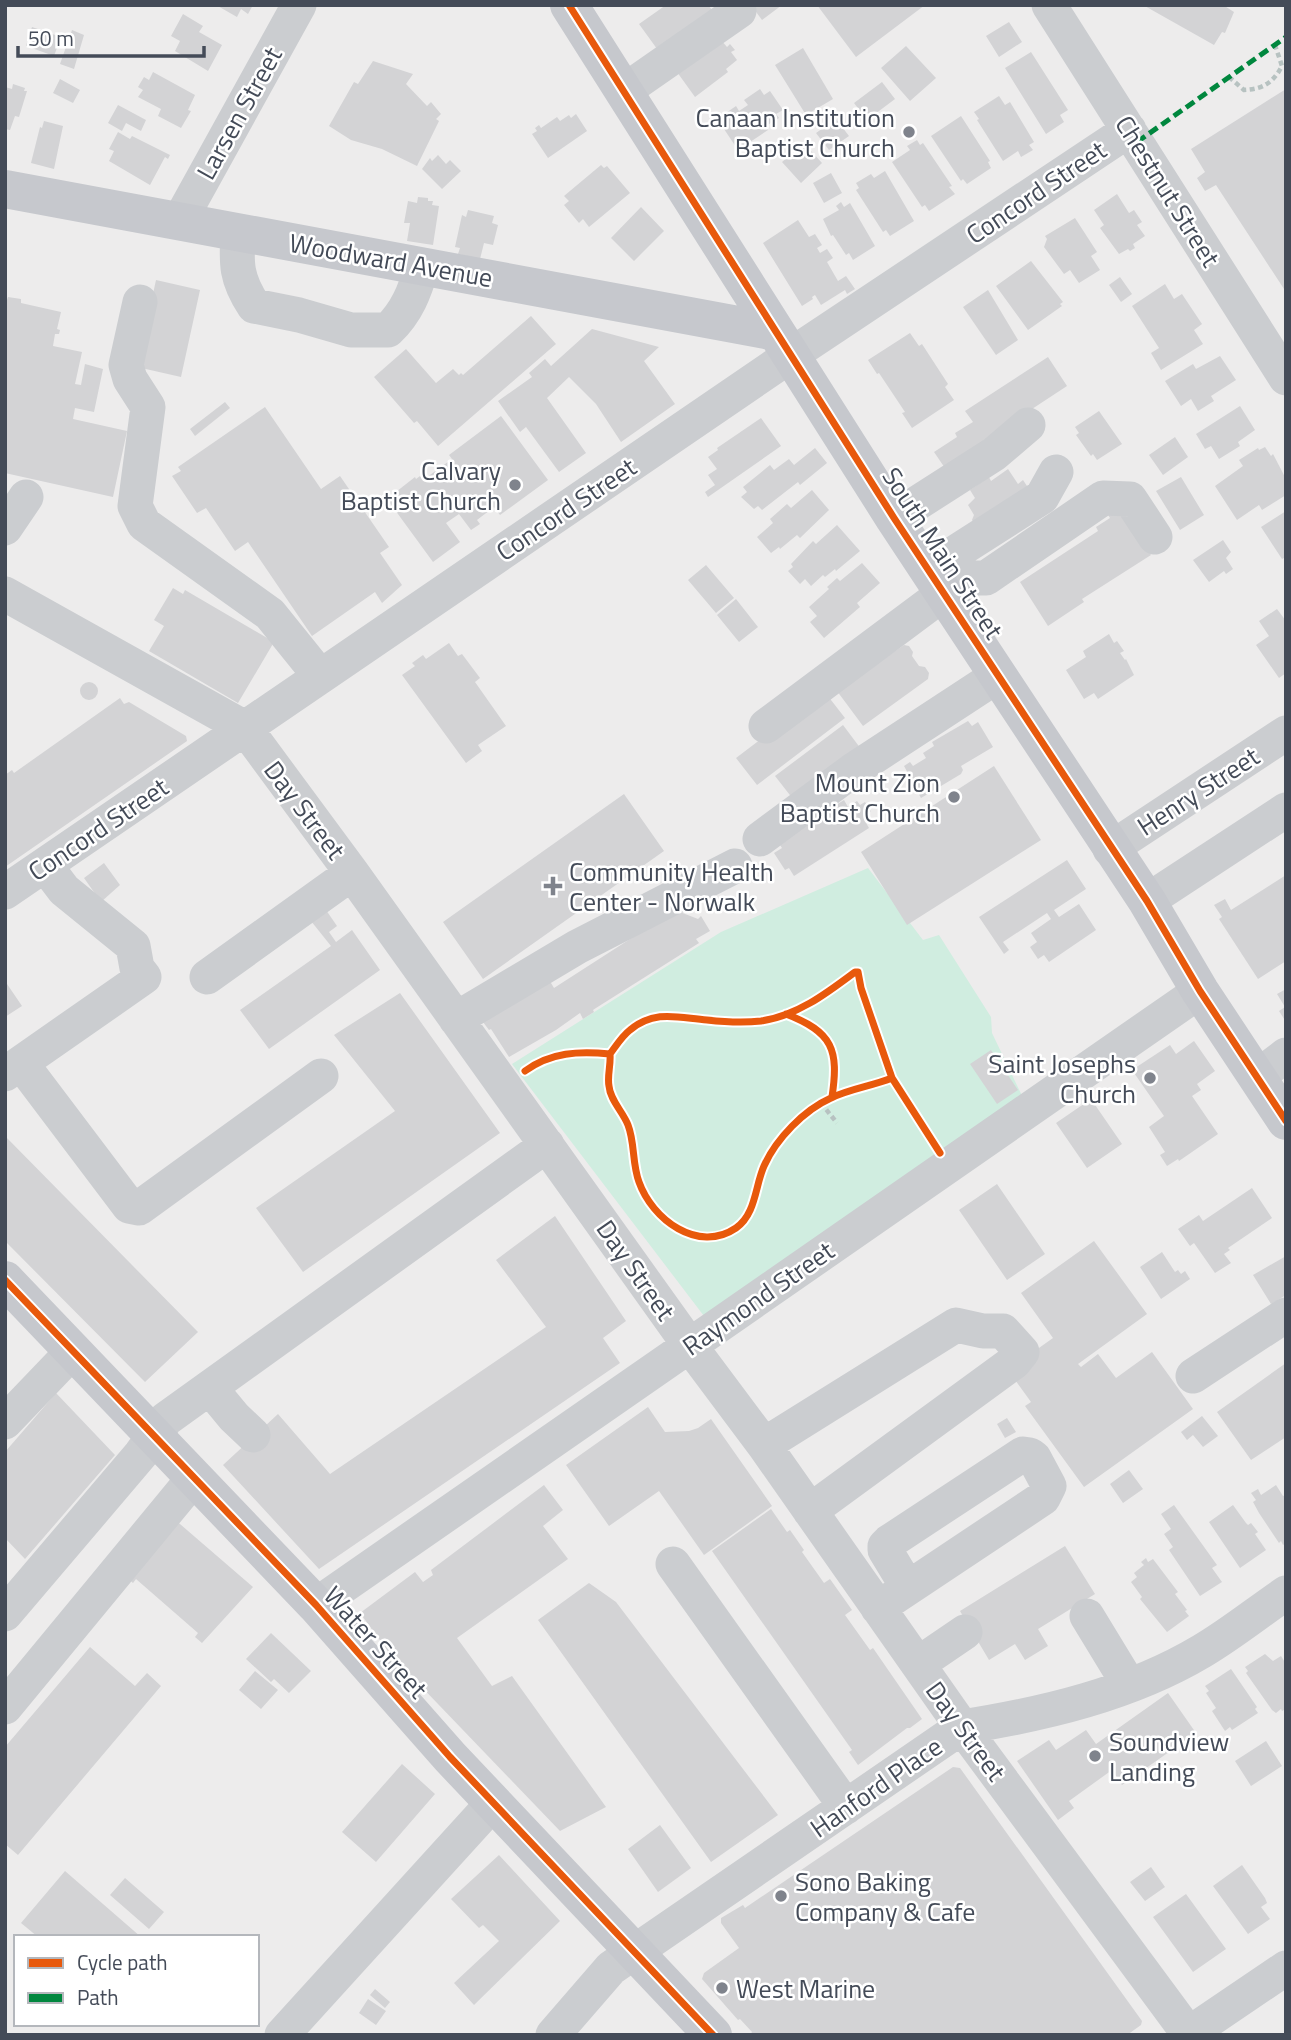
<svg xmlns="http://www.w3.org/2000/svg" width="1291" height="2040" font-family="'Titillium Web',sans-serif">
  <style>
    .green { fill: #d0ede0 }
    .building { fill: #d3d3d5 }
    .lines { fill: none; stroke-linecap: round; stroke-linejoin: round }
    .path { stroke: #b7c2c1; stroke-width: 4.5; stroke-dasharray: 5 3.5; stroke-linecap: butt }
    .minor { stroke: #cbcdd0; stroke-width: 35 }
    .major { stroke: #c6c8cd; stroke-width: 38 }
    .quiet { stroke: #00873e; stroke-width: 5; stroke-dasharray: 10 5; stroke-linecap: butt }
    .cycleway-casing { stroke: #fff; stroke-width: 11 }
    .cycleway { stroke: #e8590c; stroke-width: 7 }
    .poi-dot { fill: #7f838c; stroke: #fff; stroke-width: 2.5 }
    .labels { text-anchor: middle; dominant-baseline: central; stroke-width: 5; stroke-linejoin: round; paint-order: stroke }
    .street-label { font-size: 26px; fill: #444b58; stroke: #fff }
    .poi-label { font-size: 26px; fill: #444b58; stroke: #fff; text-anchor: end }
  </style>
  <rect width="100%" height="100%" fill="#edecec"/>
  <!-- green -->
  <path class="green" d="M868,868L923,940L939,935L991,1017L992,1033L1024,1100L707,1320L512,1064L721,932Z"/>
  <!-- building -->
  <path class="building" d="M216,5H253L248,14L241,9L237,17Z
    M666,5H708L712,10L660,53L639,24Z
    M751,5H782L762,20Z
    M817,5H925L856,57Z
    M1143,5H1223L1234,12L1225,33L1222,32L1214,45Z
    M183,14L203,26L199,32L222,45L208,71L175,51L180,41L171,36Z
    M1009,22L1022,42L999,57L986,36Z
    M32,27L61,37L54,56L26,46Z
    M72,30L84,35L74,69L60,64Z
    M721,40L727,47L730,44L735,50L731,52L737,60L726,69L728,72L695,97L677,72Z
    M906,46L936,78L910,101L881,68Z
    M803,48L833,99L806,115L775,65Z
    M1031,52L1068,110L1060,115L1064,122L1046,134L1005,68Z
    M373,61L413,74L406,84L427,106L431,102L441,114L436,119L439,121L417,166L382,149L351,140L329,126L354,82L358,84Z
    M153,72L195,95L188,110L191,111L181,128L158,116L161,109L138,97L143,90L138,87L144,77L149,80Z
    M60,79L80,90L73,103L53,93Z
    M882,82L895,99L867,120L854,103Z
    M13,84L25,88L24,91H27L19,117L15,116L10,130L5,129V87L12,89Z
    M760,89L764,95L770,91L783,110L776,114L779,118L766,126L768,130L738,150L724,129L729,125L723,115L736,106L739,111L748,105L744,100Z
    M1286,89V288L1284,289L1216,185L1205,191L1197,178L1205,172L1191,149Z
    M999,96L1005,105L1010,102L1034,142L1029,145L1033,150L1021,157L1018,151L1003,161L977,120L979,119L974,112Z
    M118,105L146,120L141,131L126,123L122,131L108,123Z
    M576,114L587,131L548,158L532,134L537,131L535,128L539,125L541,128L557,117L560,121L569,115L571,118Z
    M961,116L990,161L988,162L991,168L967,184L963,179L961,181L931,136Z
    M836,119L849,136L829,150L816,133Z
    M44,121L63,126L54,169L31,163L40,127L42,128Z
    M118,132L130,139L132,136L170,155L168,159L165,157L150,185L109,161L114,151L109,149Z
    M917,140L920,145L923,143L952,186L949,187L955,194L929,211L925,205L922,207L892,162L910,150L907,146Z
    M804,143L822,163L801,183L782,162Z
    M438,155L446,164L450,160L461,171L442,189L422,169L430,158L432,161Z
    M601,165L604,168L607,166L630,193L589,227L583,219L579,223L564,205L569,201L564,196Z
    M885,171L914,221L890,236L886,230L883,232L856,190L859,188L856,183L871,174L874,178Z
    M831,173L842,193L824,203L813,183Z
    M1117,194L1129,213L1134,210L1142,222L1137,225L1145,236L1133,244L1135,248L1130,251L1128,249L1119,254L1100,228L1104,225L1094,210Z
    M418,197L428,198V201H433L432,205L439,206L433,245L407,241L410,223H404L408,201L417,203Z
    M841,202L844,207L850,203L875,246L853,260L849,253L846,255L833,235L831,236L823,219L839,210L836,206Z
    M641,207L664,231L634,261L611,238Z
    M468,210L494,216L492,223L498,225L493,245L484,243L480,259L458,254L460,248L455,247L462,215L466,217Z
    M1075,218L1097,252L1091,256L1100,270L1079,283L1070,270L1064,274L1044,247L1047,239L1045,236Z
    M798,220L809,237L815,234L822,245L817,248L820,253L827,249L833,258L827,262L838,281L846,276L855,289L847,294L845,290L821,305L815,295L812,297L813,299L802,306L763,243Z
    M1031,261L1063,302L1060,304L1062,306L1028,330L996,286Z
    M1120,277L1132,294L1121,302L1109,285Z
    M156,280L200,290L181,377L137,367Z
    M1165,284L1174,299L1182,294L1202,324L1194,330L1203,344L1161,370L1151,353L1159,348L1132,306Z
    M988,290L1018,340L996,355L963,307Z
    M8,297L21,299V303L61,312L57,329L60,330L59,334H55L53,346L82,352L75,384L81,385L85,364L103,369L94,412L75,408L73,419L127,431L113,497L5,473V299L7,300Z
    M531,316L556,344L438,446L417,421L414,423L374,377L406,349L436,383L453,369L459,375L461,373L463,375Z
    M592,329L659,347L644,361L675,404L621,442L596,404L569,377L547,398L586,453L559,472L526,427L520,432L498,401L532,377L529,373L545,359L551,366Z
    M910,333L919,346L922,344L948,384L945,387L954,400L912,428L902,413L905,412L879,373L877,374L868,360Z
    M1220,356L1236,380L1211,396L1214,401L1198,411L1191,399L1181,406L1165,381L1193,364L1196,369Z
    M1048,357L1067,386L983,441L949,474L934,452L957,437L955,433L973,422L965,411Z
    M225,402L230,408L195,436L190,429Z
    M1240,406L1255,430L1238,442L1240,446L1219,459L1211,446L1205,449L1196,434Z
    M265,407L321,489L340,476L389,547L380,553L402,585L382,603L375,592L312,636L248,542L235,551L206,508L197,513L172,476L181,471L178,467Z
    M1099,411L1122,444L1097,460L1093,454L1091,456L1076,435L1079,433L1075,427Z
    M501,416L548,480L500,515L494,507L477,520L480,524L471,530L459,514L446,523L460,542L433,562L387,499L415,477L416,479L420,476L423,480L452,459L449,455Z
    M761,418L781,446L708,497L705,492L715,485L708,475L717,469L708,457L718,450L717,448Z
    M1175,437L1188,457L1163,475L1149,455Z
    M1265,447L1271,456L1273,454L1286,479V495L1262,510L1259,505L1237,520L1215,486L1243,466L1239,460L1258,448L1259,450Z
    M815,448L827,463L800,485L798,482L762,510L758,506L754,509L741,497L747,492L743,487L770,465L774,470L789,459L794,465Z
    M1008,469L1018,484L1023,480L1033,495L976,526L972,520L974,515L968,505L975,498L970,490L989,477L991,481Z
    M1181,477L1204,515L1180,530L1156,491Z
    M812,490L829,510L800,538L797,535L780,549L779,547L771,553L757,537L773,523L770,519L787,504L791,508Z
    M1105,510L1125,515L1151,555L1082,599L1084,602L1048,626L1020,582L1098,531L1096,527L1110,518Z
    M1286,511V557L1282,559L1261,527Z
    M837,525L860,551L836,571L835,569L825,577L823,575L811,586L805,579L800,584L788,571L793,567L791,564L813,541L816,544Z
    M1223,540L1231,552L1226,558L1233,569L1226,574L1224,571L1209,582L1193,560Z
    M862,563L880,583L857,603L860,607L824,638L810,622L817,616L809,607L829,589L827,587L837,578L840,581Z
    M706,565L734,598L716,613L688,580Z
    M173,588L183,594L185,590L274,642L238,703L149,651L164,626L154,620Z
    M736,599L758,627L739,642L717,615Z
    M1277,609L1286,621V673L1279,678L1256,645L1269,636L1259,621Z
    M1109,634L1114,643L1117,641L1124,651L1120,653L1125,660L1126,659L1134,675L1098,699L1094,693L1084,699L1066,670L1086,657L1083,651Z
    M449,643L458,656L462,654L480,678L475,682L506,726L478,745L482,751L466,763L402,675L415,666L412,663L423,655L426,659Z
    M904,645L909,646L913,652L912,656L919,666L925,667L929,673L928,679L863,726L837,691Z
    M80 691a9 9 0 1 1 18 0a9 9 0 1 1-18 0Z
    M824,691L845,718L757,785L736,758Z
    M120,698L124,704L129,702L186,736L187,741L5,867V775L12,770L14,773Z
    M968,721L972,726L978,722L993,747L961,766L963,770L961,774L921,798L913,784L910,786L906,779L910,777L904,766L910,762L913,766L926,758L923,753L934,746L932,742Z
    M843,725L861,749L793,799L775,776Z
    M994,766L1041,840L907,925L861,852Z
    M624,794L664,851L483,979L443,922Z
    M844,800L848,807L857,801L860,805L865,802L871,811L867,816L869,819L865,821L869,828L794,876L789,868L785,870L774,853L782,848L778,842Z
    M1067,860L1086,889L1054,910L1059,917L1079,904L1096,930L1049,962L1044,955L1038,959L1030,947L1037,942L1031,933L1051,919L1047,913L1003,942L1009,950L1004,954L979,917Z
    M104,863L120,885L101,902L84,878Z
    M1286,875V961L1258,979L1219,919L1222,917L1214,905L1225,899L1231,910Z
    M326,910L337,926L329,932L336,942L352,930L380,970L269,1049L240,1010L331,946L311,921Z
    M672,912H680L698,919L701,916L710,931L696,939L699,943L596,1008L593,1010L594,1012L583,1019L580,1013L556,1030L509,1057L491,1029L489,1030L480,1018L548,978L554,988Z
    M5,981L22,1006L5,1017Z
    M1286,989V1022L1279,1011L1285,1007L1277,994Z
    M400,993L500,1133L303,1272L256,1208L395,1111L334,1035Z
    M1194,1041L1215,1071L1197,1084L1201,1090L1192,1096L1218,1134L1179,1161L1178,1159L1167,1166L1160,1155L1165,1152L1149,1127L1164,1116L1132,1070L1170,1045L1176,1054Z
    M991,1050L1018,1090L997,1104L970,1064Z
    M1091,1099L1122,1144L1087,1168L1056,1123Z
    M5,1136L198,1332L145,1382L5,1241Z
    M997,1184L1045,1254L1007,1280L959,1210Z
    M1252,1188L1272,1218L1228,1248L1230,1250L1224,1254L1231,1263L1215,1273L1194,1243L1190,1246L1178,1229L1199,1215L1203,1221Z
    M555,1216L626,1321L603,1338L620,1363L319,1569L223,1465L278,1414L330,1474L546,1327L496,1260Z
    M1094,1241L1147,1314L1078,1364L1081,1367L1098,1354L1116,1378L1152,1352L1193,1409L1084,1487L1025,1406L1031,1402L1008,1370L1053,1338L1021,1293Z
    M1162,1252L1175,1272L1178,1270L1181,1274L1185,1271L1190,1279L1161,1299L1140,1267Z
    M1286,1256V1295L1271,1304L1253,1275Z
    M1286,1363V1437L1251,1460L1217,1412Z
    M56,1393L115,1455L25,1559L5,1538V1452Z
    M648,1407L665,1432L689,1431L698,1428L711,1419L772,1506L704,1555L659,1491L609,1526L566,1465Z
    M1202,1416L1218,1436L1203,1447L1193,1435L1187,1440L1181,1432Z
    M1007,1418L1016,1432L1005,1438L997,1424Z
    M1129,1470L1143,1489L1123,1503L1110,1484Z
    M544,1485L563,1510L543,1526L568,1559L457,1638L492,1686L512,1676L606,1807L560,1831L390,1654L360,1613L415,1572L423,1582L433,1575L431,1570Z
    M1276,1485L1283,1496L1286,1495V1543L1283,1545L1281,1541L1279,1543L1259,1513L1253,1502L1256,1500L1251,1493L1258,1489L1261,1495Z
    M1174,1505L1217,1565L1212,1568L1222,1582L1200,1596L1169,1550L1173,1547L1164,1534L1171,1529L1161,1514Z
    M1233,1505L1246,1523L1248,1525L1251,1523L1258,1532L1255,1534L1266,1550L1240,1568L1209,1522Z
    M771,1509L787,1532L790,1530L804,1550L802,1552L824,1583L830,1579L852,1610L845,1615L870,1650L873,1648L922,1719L910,1728H907L858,1765L849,1752L852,1750L712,1551Z
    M173,1518L253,1587L202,1643L195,1637L198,1633L136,1579L133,1583L126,1577Z
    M1065,1546L1095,1594L1038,1629L1048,1646L1025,1660L1015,1644L989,1660L960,1611Z
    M1146,1558L1148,1562L1153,1559L1178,1592L1175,1594L1187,1610L1185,1611L1189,1616L1167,1632L1140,1599L1142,1597L1131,1582L1137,1577L1134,1573L1144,1565L1141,1562Z
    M589,1583L616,1602L778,1815L711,1862L538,1620Z
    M271,1633L311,1671L289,1693L274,1679L271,1682L246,1659Z
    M90,1647L135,1686L147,1673L161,1686L18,1855L5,1844V1747Z
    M1265,1654L1273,1661L1281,1656L1286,1664V1709L1282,1711L1281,1709L1276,1713L1272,1710L1246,1673L1248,1671L1245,1667Z
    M1231,1669L1257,1707L1255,1709L1258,1713L1232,1730L1230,1727L1225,1731L1212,1711L1216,1708L1206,1693L1209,1691L1205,1686Z
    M255,1671L278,1690L261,1709L239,1690Z
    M1168,1693L1196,1733L1122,1785L1112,1770L1069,1801L1074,1808L1058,1820L1017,1761L1049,1740L1056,1750L1086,1730L1096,1744Z
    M1266,1741L1282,1766L1251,1786L1235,1761Z
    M402,1764L435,1794L376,1862L342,1832Z
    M953,1767L960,1768L1142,2021L1141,2025L1127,2035H750L752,2032L740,2019L738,2020L702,1979L704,1973L739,1948L721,1923V1918L743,1905L745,1908Z
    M660,1825L691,1868L658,1892L628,1849Z
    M499,1855L560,1921L474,2005L454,1983L499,1941L483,1925L479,1928L451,1899Z
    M1242,1865L1265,1898L1267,1903L1261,1907L1270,1919L1248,1934L1213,1886Z
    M1151,1867L1165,1887L1145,1901L1130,1882Z
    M65,1871L141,1937H38L21,1923Z
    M125,1878L164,1912L149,1929L110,1895Z
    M1186,1894L1226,1949L1193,1972L1153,1917Z
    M375,1989L390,2002L385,2008L370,1995Z
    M368,1999L386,2011L376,2025L359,2013Z"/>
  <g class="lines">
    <!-- path -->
    <path class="path" d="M1229,77L1244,90C1263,89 1273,83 1282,66L1275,45
      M821,1103L837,1123"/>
    <!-- minor -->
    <path class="minor" d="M1049,5L1286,378
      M624,91L739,11
      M179,222L299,5
      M238,232C236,264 236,279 254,306L299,315L351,330H388C407,312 415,291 422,266
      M140,302L126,365L130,379L148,407L135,506L144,524L270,614L320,676
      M894,518L994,454L1028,425
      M5,528L26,497
      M928,570L1042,497L1056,472
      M5,594L245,728L352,873L690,1346L764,1445L962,1727L1188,2033
      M766,726L943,594L968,578H986L1103,498L1130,499L1155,537
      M760,839L852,771L997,676
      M1110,849L1286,733
      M5,892L791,355L1129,130
      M1147,901L1286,810
      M207,977L352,873
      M456,1019L577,947L735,866
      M21,1063L129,1206L139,1208L321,1076
      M5,1074L144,977L137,968L133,946L64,890L45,865
      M1257,1077L1286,1055
      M1193,1376L1286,1315
      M210,1388L234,1417L253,1435
      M5,1422L73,1351
      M764,1445L956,1325L983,1331H1003L1022,1352L1014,1362L810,1511
      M673,1564L846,1807
      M316,1605L1200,991
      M878,1608L1043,1498L1049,1486L1034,1458L1030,1455L1023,1454L889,1542L885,1546V1550L908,1588
      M5,1614L141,1454L166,1419L547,1145
      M1087,1616L1129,1685
      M918,1664L965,1632
      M5,1707L194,1478
      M282,2035L493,1803
      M553,2035L611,1968L962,1727C1044,1714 1130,1694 1202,1651C1231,1634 1258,1612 1286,1593
      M1187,2035L1286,1968"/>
    <!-- major -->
    <path class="major" d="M569,5L894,518L1147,901L1200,991L1286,1121
      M5,189L776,332
      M5,1280L316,1605L450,1757L713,2035"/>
    <!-- quiet -->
    <path class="quiet" d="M1137,142L1286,37"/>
    <!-- cycleway casing -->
    <g class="cycleway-casing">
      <path id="cycleway" d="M569,5L894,518L1147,901L1200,991L1286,1121
        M786,1014C833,1032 839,1050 832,1097
        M610,1054C611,1065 607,1076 609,1086C610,1100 623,1112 628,1125C635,1143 632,1163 639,1182C652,1219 698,1254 736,1228C756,1214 755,1186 764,1166C776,1139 804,1110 831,1098C849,1089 872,1086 892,1078
        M525,1071C551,1052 579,1051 610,1054C616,1046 622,1036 630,1030C655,1009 679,1018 707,1020C725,1022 743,1023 761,1021C797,1016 827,993 855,972H858L861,988L892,1078L940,1153
        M5,1280L316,1605L450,1757L713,2035"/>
    </g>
    <!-- cycleway -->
    <use href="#cycleway" class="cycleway"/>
  </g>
  <!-- markers -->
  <g class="poi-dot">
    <circle cx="909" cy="132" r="7"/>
    <circle cx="515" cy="485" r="7"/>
    <circle cx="954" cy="797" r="7"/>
    <path d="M549.5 875.5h7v7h7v7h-7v7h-7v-7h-7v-7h7z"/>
    <circle cx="1150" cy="1078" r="7"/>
    <circle cx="1095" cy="1756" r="7"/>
    <circle cx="781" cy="1896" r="7"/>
    <circle cx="722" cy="1988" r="7"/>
  </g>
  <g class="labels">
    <!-- street labels -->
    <g class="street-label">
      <text transform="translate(239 113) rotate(-61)">Larsen Street</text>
      <text transform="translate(1168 191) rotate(58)">Chestnut Street</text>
      <text transform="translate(1036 192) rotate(-34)">Concord Street</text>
      <text transform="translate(391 260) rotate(10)">Woodward Avenue</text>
      <text transform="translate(566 509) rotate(-34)">Concord Street</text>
      <text transform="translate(943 553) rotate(57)">South Main Street</text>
      <text transform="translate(1198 791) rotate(-33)">Henry Street</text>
      <text transform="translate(305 810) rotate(53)">Day Street</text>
      <text transform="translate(98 829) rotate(-34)">Concord Street</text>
      <text transform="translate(636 1270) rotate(55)">Day Street</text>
      <text transform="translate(758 1298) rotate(-35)">Raymond Street</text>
      <text transform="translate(376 1642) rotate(48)">Water Street</text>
      <text transform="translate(966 1731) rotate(54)">Day Street</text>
      <text transform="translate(876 1787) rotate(-35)">Hanford Place</text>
    </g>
    <!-- poi labels -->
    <g class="poi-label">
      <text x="895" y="117">Canaan Institution<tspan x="895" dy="30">Baptist Church</tspan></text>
      <text x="501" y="470">Calvary<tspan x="501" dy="30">Baptist Church</tspan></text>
      <text x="940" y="782">Mount Zion<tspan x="940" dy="30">Baptist Church</tspan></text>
      <text x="569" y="871" text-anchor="start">Community Health<tspan x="569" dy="30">Center - Norwalk</tspan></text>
      <text x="1136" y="1063">Saint Josephs<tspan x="1136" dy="30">Church</tspan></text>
      <text x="1109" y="1741" text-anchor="start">Soundview<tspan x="1109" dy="30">Landing</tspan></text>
      <text x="795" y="1881" text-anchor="start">Sono Baking<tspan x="795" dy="30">Company &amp; Cafe</tspan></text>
      <text x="736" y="1988" text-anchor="start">West Marine</text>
    </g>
  </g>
  <!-- border -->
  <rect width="1291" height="2040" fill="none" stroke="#444b58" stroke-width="14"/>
  <!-- legend -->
  <rect x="14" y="1935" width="245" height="91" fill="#ffffff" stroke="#b4b7bc" stroke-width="2"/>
  <rect x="28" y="1958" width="35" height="10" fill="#e8590c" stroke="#b4b7bc" stroke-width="2"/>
  <text x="77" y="1970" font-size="21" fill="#444b58">Cycle path</text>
  <rect x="28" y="1993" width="35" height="10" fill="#00873e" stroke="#b4b7bc" stroke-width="2"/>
  <text x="77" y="2005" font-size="21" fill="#444b58">Path</text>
  <!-- scale -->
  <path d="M18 46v10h186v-10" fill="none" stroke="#444b58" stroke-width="3.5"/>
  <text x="28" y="46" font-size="21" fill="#444b58" stroke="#ffffff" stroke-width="5" paint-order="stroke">50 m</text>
</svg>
